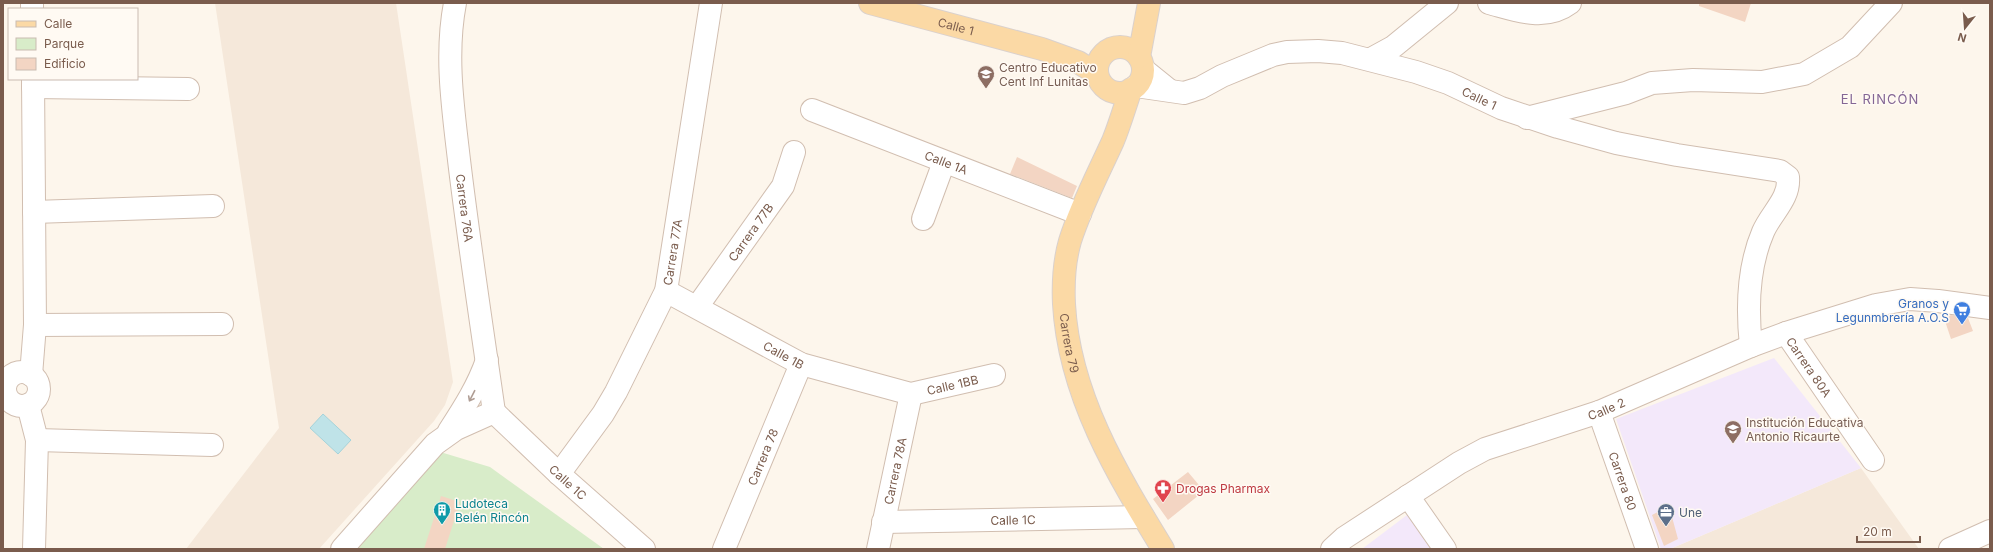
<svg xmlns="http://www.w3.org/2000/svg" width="1993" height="552" font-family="Inter,sans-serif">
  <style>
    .residential { fill: #f5e8da }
    .education { fill: #f3e8fa }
    .green { fill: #d8ecc9 }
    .water { fill: #bfe3e8; stroke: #a5d3da }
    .building { fill: #f3d5c3 }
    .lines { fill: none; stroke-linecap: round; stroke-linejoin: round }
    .minor-casing { stroke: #d1beb0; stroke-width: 24 }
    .major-casing { stroke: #dad1cd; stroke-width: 24 }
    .minor { stroke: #fff; stroke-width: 22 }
    .major { stroke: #fbd9a5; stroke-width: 22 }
    .oneway { stroke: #af9d94 }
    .labels { text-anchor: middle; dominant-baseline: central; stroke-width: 3; stroke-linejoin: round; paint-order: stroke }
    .street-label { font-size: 12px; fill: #7a5c4d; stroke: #fffaf3 }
    .education-label { font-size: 12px; fill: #785e54; stroke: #fffaf3; text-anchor: start }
    .shop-label { font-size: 12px; fill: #366cbe; stroke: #fffaf3; text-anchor: end }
    .health-label { font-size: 12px; fill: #be3a42; stroke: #fffaf3; text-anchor: start }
    .culture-label { font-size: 12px; fill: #0d838f; stroke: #fffaf3; text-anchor: start }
    .service-label { font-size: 12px; fill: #4e5e75; stroke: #fffaf3; text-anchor: start }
    .neighbourhood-label { font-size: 13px; letter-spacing: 1px; fill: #846695; stroke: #fffaf3 }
  </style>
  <rect width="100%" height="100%" fill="#fdf6ec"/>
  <!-- residential -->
  <path class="residential" d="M215,3H396L453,382L445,405L434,421L319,549H186L279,428Z
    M1861,468L1919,549H1670Z"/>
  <!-- education -->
  <path class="education" d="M1774,358L1861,468L1670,549H1661L1616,419Z
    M1407,515L1431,549H1362Z"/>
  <!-- green -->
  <path class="green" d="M437,451L490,467L604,549H355Z"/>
  <!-- water -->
  <path class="water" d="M323,414L351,440L338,454L310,428Z"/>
  <!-- building -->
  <path class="building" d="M1699,3H1751L1745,22L1699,6Z
    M1017,157L1077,186L1072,198L1010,174Z
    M1951,315L1968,318L1973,331L1951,339L1944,318Z
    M1188,472L1204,491L1168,520L1153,499Z
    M441,496L460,502L445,549H424Z
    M1669,506L1678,539L1664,546L1652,515Z"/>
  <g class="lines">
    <!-- minor casing -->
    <g class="minor-casing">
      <g id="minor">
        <path d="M32,3V9"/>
        <path id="s1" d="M455,3C445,55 453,108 459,160C469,244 482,328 494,412"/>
        <path d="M1489,3C1516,10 1545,22 1570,3"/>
        <path d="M1371,59L1393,47L1447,3"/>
        <path d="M1143,69L1169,90"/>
        <path id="s2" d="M1136,86L1184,93L1200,88L1222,76L1273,55L1287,52L1318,51L1342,53L1416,72L1448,83L1501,108L1558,127L1616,143L1677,155L1780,171L1788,177C1790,199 1771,213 1763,232C1748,267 1747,309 1751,346"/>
        <path d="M33,87L188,89"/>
        <path id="s3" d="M812,110L1080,214"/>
        <path d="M1527,118L1626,93L1652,83L1693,80L1762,82L1804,74L1850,47L1891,3"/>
        <path d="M34,212L213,206"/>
        <path d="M923,219L944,162"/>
        <path id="s4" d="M666,291L801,364L911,394L994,375"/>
        <path id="s5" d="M697,307L783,186L794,152"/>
        <path d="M35,325L222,324"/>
        <path id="s6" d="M1786,333L1873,460"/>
        <circle cx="22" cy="389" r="17"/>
        <path d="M31,375L35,325L33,79"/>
        <path d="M28,405L37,440L34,549"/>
        <path id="s7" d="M494,412L559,474L644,549"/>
        <path id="s8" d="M1599,412L1647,549"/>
        <path d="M449,431C464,408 478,386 487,360"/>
        <path d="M37,440L212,445"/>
        <path id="s9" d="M559,474L603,414L616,392L666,291L711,3"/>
        <path d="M1408,496L1445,549"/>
        <path id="s10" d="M883,522L1143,517"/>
        <path d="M342,549L435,444L456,429L494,412"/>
        <path id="s11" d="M724,549L801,364"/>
        <path id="s12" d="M878,549L911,394"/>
        <path id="s13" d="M1332,549L1344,538L1459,463L1485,449L1599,412L1751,346L1786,333L1876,305L1910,299L1938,301L1990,308"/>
        <path d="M1950,549L1990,531"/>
      </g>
    </g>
    <!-- major casing -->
    <g class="major-casing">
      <g id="major">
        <path id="s14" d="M870,3L1042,49L1078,62L1097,74"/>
        <circle cx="1120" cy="70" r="23"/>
        <path d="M1139,57L1149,3"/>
        <path id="s15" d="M1131,89C1125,106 1120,124 1113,141C1098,174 1081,206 1070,241C1064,262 1063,283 1064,304C1069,395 1117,474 1163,549"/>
      </g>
    </g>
    <!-- minor -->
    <use href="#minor" class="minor"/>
    <!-- major -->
    <use href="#major" class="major"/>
  </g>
  <!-- one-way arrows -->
  <defs><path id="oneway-shaft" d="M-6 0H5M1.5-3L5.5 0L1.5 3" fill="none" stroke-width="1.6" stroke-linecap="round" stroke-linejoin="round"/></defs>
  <use class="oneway" href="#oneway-shaft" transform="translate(472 396) rotate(117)"/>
  <!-- icons -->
  <defs>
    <g id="school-pin" transform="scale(0.9)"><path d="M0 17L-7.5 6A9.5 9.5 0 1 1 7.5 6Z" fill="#8d6e63" stroke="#fffaf3"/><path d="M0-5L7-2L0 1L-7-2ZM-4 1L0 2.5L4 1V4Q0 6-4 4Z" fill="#fff"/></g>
    <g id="supermarket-pin" transform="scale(0.9)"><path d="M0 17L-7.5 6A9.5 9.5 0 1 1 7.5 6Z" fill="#3f7fe0" stroke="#fffaf3"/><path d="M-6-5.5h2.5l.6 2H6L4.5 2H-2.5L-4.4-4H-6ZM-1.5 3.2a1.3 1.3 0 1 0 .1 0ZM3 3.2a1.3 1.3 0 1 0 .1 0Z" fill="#fff"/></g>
    <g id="pharmacy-pin" transform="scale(0.9)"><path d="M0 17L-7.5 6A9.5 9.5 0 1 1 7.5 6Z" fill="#e0444e" stroke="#fffaf3"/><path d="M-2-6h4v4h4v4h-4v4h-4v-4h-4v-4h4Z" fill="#fff"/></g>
    <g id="building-pin" transform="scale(0.9)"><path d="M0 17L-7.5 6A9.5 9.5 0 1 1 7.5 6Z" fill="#0f9aa8" stroke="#fffaf3"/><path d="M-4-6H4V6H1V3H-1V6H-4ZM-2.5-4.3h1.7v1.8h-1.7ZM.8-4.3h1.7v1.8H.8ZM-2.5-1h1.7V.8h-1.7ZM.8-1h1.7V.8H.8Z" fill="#fff"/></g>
    <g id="office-pin" transform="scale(0.9)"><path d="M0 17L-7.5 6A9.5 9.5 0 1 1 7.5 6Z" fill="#5c6f8a" stroke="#fffaf3"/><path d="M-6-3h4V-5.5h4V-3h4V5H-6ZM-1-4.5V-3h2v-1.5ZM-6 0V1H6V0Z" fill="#fff"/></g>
  </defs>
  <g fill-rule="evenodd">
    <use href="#school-pin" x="986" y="74"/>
    <use href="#supermarket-pin" x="1962" y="310"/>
    <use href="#school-pin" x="1733" y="429"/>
    <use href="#pharmacy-pin" x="1163" y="488"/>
    <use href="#building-pin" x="442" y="510"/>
    <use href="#office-pin" x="1666" y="512"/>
  </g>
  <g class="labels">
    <!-- street labels -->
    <g class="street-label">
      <text stroke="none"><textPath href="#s14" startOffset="89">Calle 1</textPath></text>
      <text stroke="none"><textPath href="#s2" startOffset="360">Calle 1</textPath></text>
      <text stroke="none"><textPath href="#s3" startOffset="144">Calle 1A</textPath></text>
      <text stroke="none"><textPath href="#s1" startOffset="206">Carrera 76A</textPath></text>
      <text stroke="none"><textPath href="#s5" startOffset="92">Carrera 77B</textPath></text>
      <text stroke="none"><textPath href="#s9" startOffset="252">Carrera 77A</textPath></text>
      <text stroke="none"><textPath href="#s15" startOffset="267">Carrera 79</textPath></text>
      <text stroke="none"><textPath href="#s4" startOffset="134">Calle 1B</textPath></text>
      <text stroke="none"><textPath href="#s6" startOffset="41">Carrera 80A</textPath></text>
      <text stroke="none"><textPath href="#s4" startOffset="310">Calle 1BB</textPath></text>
      <text stroke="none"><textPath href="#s13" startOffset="311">Calle 2</textPath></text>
      <text stroke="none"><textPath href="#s11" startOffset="100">Carrera 78</textPath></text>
      <text stroke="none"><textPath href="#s12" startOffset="80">Carrera 78A</textPath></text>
      <text stroke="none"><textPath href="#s7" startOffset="102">Calle 1C</textPath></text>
      <text stroke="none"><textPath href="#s8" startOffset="73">Carrera 80</textPath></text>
      <text stroke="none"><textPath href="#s10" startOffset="130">Calle 1C</textPath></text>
    </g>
    <!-- education labels -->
    <g class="education-label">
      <text x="999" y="67">Centro Educativo<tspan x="999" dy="14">Cent Inf Lunitas</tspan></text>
      <text x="1746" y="422">Institución Educativa<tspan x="1746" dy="14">Antonio Ricaurte</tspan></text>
    </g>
    <!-- shop labels -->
    <g class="shop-label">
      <text x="1949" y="303">Granos y<tspan x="1949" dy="14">Legunmbrería A.O.S</tspan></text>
    </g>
    <!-- health labels -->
    <g class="health-label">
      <text x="1176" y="488">Drogas Pharmax</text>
    </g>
    <!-- culture labels -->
    <g class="culture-label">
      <text x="455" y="503">Ludoteca<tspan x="455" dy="14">Belén Rincón</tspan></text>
    </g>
    <!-- service labels -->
    <g class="service-label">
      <text x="1679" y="512">Une</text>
    </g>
    <!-- neighbourhood labels -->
    <g class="neighbourhood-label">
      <text x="1880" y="99">EL RINCÓN</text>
    </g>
  </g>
  <!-- border -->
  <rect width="1993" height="552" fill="none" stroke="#7a5c4d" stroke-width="8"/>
  <!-- legend -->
  <rect x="8" y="8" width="130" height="72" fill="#fffaf3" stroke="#cabbb1"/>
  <rect x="16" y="21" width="20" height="6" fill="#fbd9a5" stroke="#cabbb1"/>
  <text x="44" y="28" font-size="12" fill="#7a5c4d">Calle</text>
  <rect x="16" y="38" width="20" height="12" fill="#d8ecc9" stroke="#cabbb1"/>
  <text x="44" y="48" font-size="12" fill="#7a5c4d">Parque</text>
  <rect x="16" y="58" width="20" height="12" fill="#f3d5c3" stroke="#cabbb1"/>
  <text x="44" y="68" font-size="12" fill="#7a5c4d">Edificio</text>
  <!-- north arrow -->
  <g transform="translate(1965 28) rotate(197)" stroke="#fffaf3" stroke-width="3" paint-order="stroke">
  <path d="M0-3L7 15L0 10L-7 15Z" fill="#7a5c4d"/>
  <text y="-6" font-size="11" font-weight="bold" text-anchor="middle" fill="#7a5c4d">N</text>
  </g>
  <!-- scale -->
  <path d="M1857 536v6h63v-6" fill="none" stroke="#7a5c4d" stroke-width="2"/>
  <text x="1863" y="536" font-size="12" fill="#7a5c4d" stroke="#fffaf3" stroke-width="3" paint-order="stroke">20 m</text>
</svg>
